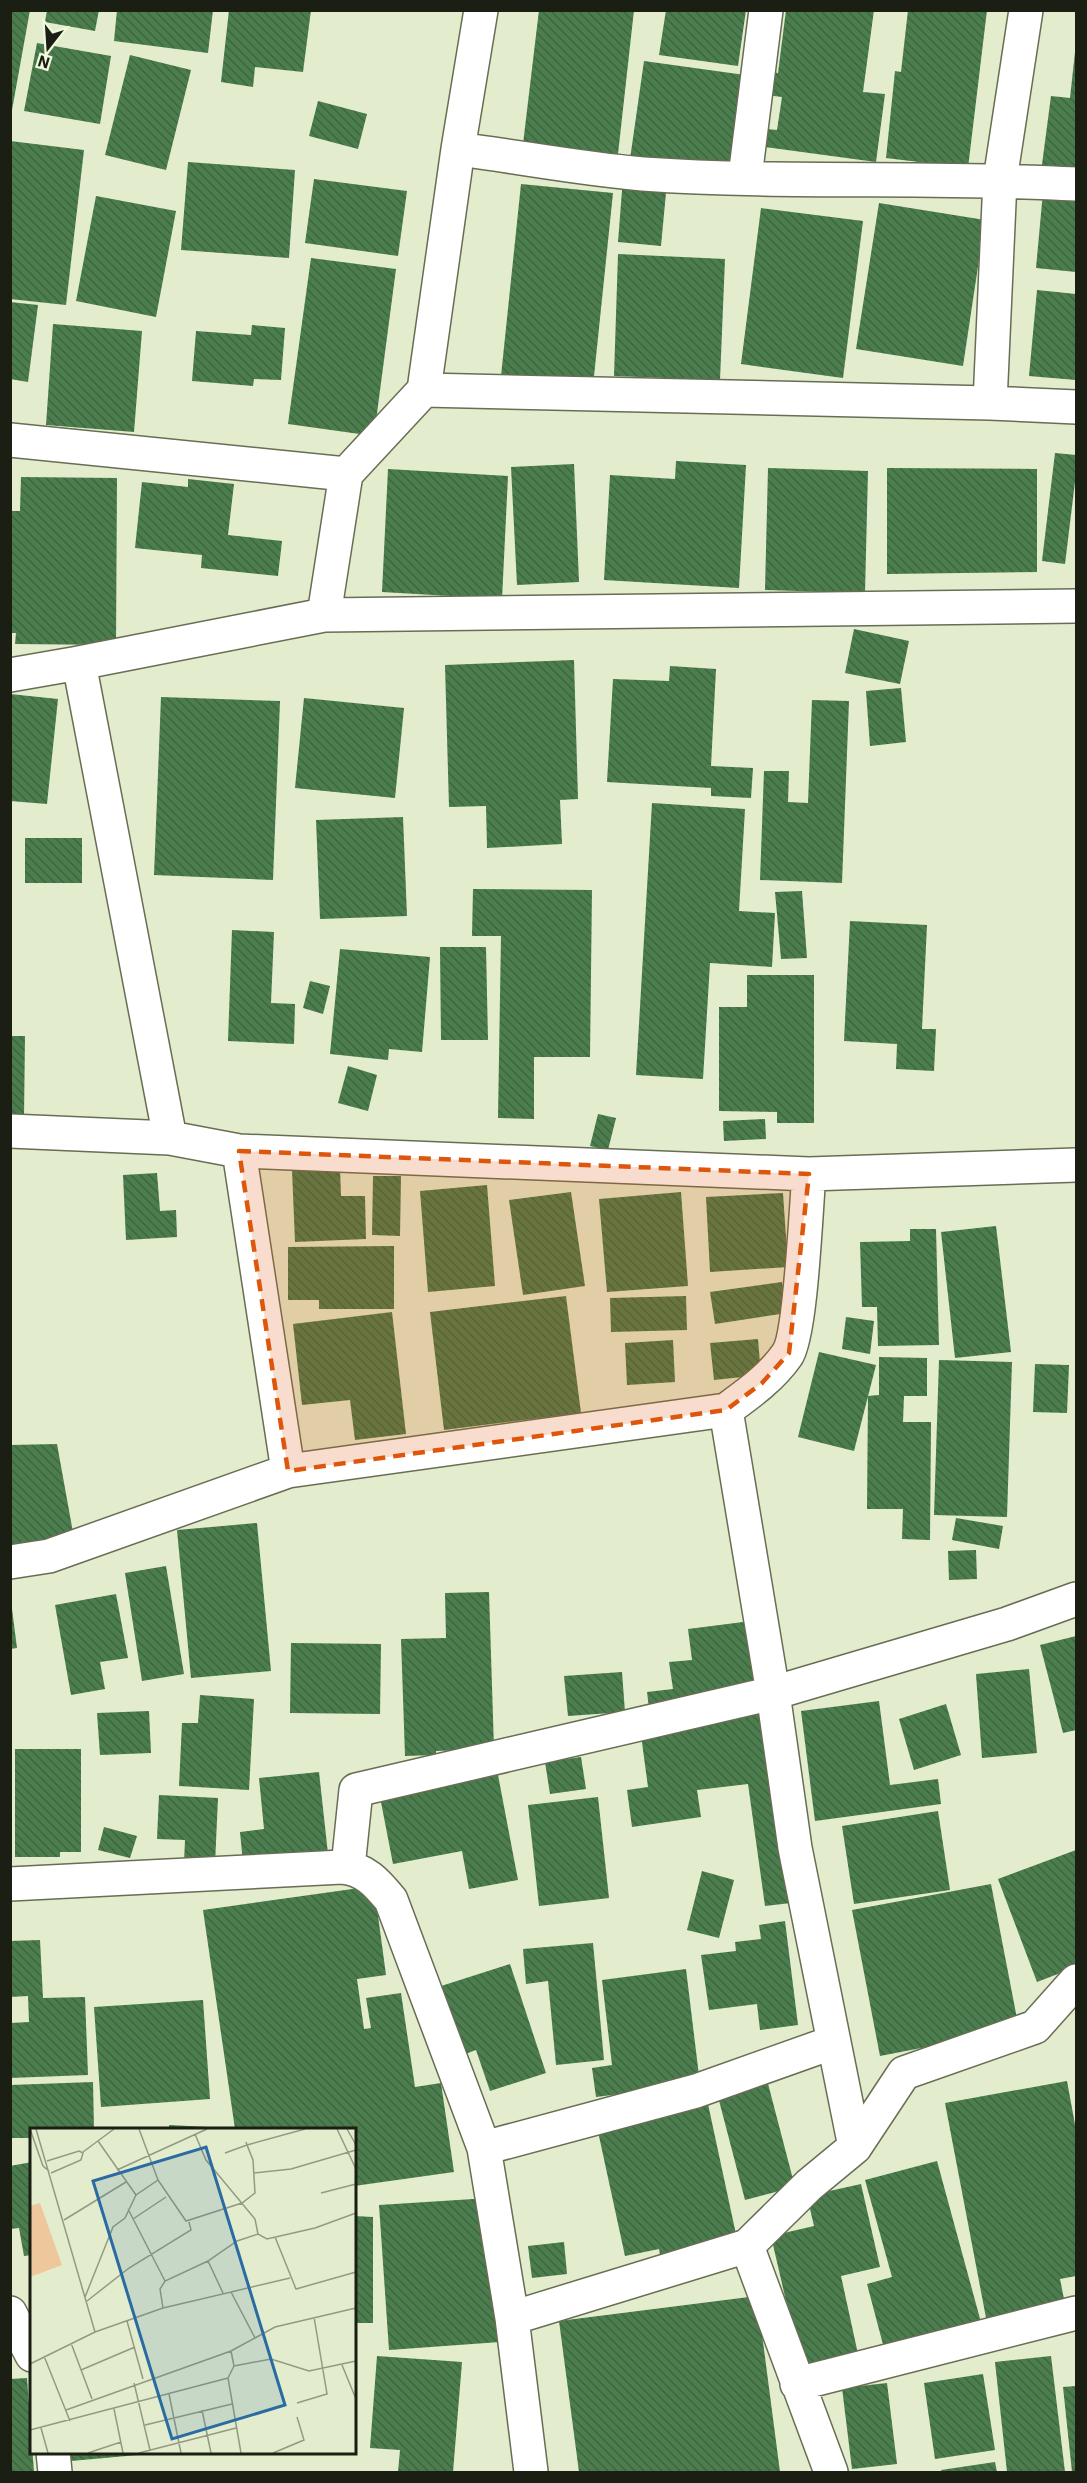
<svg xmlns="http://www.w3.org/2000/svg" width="1087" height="2483" font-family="'IBM Plex Sans',sans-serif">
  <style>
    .building { fill: url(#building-back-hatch) }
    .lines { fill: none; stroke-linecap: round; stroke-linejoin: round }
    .minor-casing { stroke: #676e54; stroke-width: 36 }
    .minor { stroke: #fff; stroke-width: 33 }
    .marked { fill: #de560c; fill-opacity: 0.2; stroke: #de560c; stroke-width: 4.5; stroke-dasharray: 12 8; stroke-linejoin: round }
    .inset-road { fill: none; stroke: #939a83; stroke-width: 1.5 }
    .view { fill: #2a6ba1; fill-opacity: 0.15; stroke: #2a6ba1; stroke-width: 3 }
    .inset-edge { fill: none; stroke: #1b1e13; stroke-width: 3 }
  </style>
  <defs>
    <pattern id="building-back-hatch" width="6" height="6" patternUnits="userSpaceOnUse" patternTransform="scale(1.5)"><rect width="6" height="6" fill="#4b7d4e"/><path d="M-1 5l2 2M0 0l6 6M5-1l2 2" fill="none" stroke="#3e6640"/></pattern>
  </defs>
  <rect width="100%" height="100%" fill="#e3eccd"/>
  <!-- building -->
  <path class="building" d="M10,10H30L12,110H10Z
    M47,10H99L95,31L45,22Z
    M117,10H213L208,53L114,41Z
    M229,10H311L303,72L255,67L253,87L221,82Z
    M539,10H634L618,154L523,144Z
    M666,10H746L738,66L659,55Z
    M786,10H874L863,92L885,94L876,162L765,147L767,129L777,130L782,97L757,94L761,70L778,73Z
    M908,10H987L968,168L886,158L895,71L901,72Z
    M37,43L111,56L100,124L24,111Z
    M1075,52L1076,176L1041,172L1051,96L1070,98Z
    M130,55L191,70L166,170L105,155Z
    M644,61L745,75L733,165L691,159L690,168L630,159Z
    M318,101L367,114L358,149L309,136Z
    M10,141L84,150L66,305L10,299Z
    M188,162L295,170L289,258L181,250Z
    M623,178L667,182L661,246L618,242Z
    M314,179L407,191L398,256L305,243Z
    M521,184L613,193L593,386L501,376Z
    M1043,192L1076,195V272L1036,268Z
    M96,196L176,211L156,317L76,301Z
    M879,203L985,220L963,366L856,349Z
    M761,208L863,221L843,378L741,364Z
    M618,254L725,259L720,380L614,376Z
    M311,258L396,269L374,436L288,424Z
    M1037,290L1076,294V380L1029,376Z
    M10,302L38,305L28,382L10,379Z
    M53,324L142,331L134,432L46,425Z
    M252,325L285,328L281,380L254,379L253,386L192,381L196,331L251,335Z
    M1055,453L1076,455V474L1065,564L1042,561Z
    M676,461L746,465L739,588L604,580L610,475L675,479Z
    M574,464L579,582L517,585L511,467Z
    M768,468L868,471L865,593L765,590Z
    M887,468L1037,469V572L887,574Z
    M388,469L508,476L502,599L382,592Z
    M21,477L117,478L116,645L15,644L16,633H10V511H20Z
    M188,479L234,484L228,535L282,541L278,576L201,568L202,555L135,548L142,482L188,487Z
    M854,629L909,641L900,684L845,673Z
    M574,660L578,799L560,800L562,844L487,848L486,806L449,807L445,665Z
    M670,666L716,669L711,766L753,768L751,798L711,796V788L607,782L613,679L669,681Z
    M901,688L906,742L870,746L866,691Z
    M10,694L58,699L47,804L10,801Z
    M161,697L280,701L273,880L154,875Z
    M304,698L404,708L395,798L295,788Z
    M812,700L849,701L842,883L760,880L764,771H789L788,802L808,803Z
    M652,803L745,809L739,911L775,913L772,967L710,963L703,1079L636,1075Z
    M403,817L407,916L320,919L316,820Z
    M25,838H82V883H25Z
    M473,889L592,890L590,1057H534V1119L498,1118L501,936H472Z
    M802,891L807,958L781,959L775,892Z
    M850,921L927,925L922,1029H936L934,1071L896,1069L897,1044L844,1041Z
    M232,930L274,932L271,1003L295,1004L294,1044L228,1041Z
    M440,947H486L488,1040H441Z
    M340,949L430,957L422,1052L389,1049L388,1060L330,1054Z
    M747,975H814V1123H777V1112L719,1111V1007H747Z
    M310,981L330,986L323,1014L303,1008Z
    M10,1036H25L24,1117H10Z
    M348,1066L377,1075L368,1111L338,1103Z
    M598,1114L616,1118L608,1150L590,1146Z
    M765,1119L766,1139L724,1141L723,1121Z
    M340,1168L341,1196H365L366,1239L295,1242L292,1170Z
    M157,1173L160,1211L176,1210L177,1237L126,1240L123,1175Z
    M373,1176H401L400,1236L372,1235Z
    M487,1185L495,1286L428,1292L420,1191Z
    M571,1192L585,1286L523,1295L509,1200Z
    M681,1192L688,1286L607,1292L599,1199Z
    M783,1193L788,1267L710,1272L706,1197Z
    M996,1226L1011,1352L955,1358L941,1232Z
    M910,1229H936L939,1345L878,1346L877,1307H862L860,1242L910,1241Z
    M394,1246V1309H319V1300H288V1247Z
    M782,1282L787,1313L715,1324L710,1292Z
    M566,1296L581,1413L444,1430L430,1312Z
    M686,1296L687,1330L611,1332L610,1298Z
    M392,1312L406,1434L355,1440L350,1400L302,1405L293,1324Z
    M846,1317L874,1321L870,1354L842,1349Z
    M758,1339L761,1375L714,1380L710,1343Z
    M673,1340L675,1382L627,1385L625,1343Z
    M819,1352L876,1365L854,1451L798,1437Z
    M879,1357L927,1358V1396H904L903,1422H931L930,1540L902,1539L903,1509H867L868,1396L879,1395Z
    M939,1360L1012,1362L1007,1517L934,1515Z
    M1035,1364L1069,1365L1067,1413L1033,1412Z
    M57,1444L74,1538L10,1547V1445Z
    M956,1518L1003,1526L999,1549L952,1540Z
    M257,1523L271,1671L191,1678L177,1530Z
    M976,1550L977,1579L949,1580L948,1551Z
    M166,1566L184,1674L142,1681L125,1573Z
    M489,1592L494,1749L436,1751V1755L405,1756L401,1639L446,1638L445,1593Z
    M116,1594L128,1658L100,1662L105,1689L71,1695L55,1605Z
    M12,1609L17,1648L10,1649V1610Z
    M751,1621L791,1903L765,1906L748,1784L697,1790L701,1817L632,1827L627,1790L648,1787L641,1735L652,1732L647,1692L673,1689L669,1662L692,1660L688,1629Z
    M1076,1636V1730L1063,1733L1040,1645Z
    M291,1643L381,1644L380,1714L290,1713Z
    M1029,1669L1037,1753L982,1758L976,1674Z
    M622,1672L625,1712L568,1716L564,1676Z
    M200,1695L254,1699L249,1790L179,1786L182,1723H198Z
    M879,1701L890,1785L938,1779L941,1804L815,1821L801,1711Z
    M946,1704L961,1755L914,1770L899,1719Z
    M149,1711L151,1753L100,1755L97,1713Z
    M15,1749H81V1852H60V1857H15Z
    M581,1757L586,1789L550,1794L545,1762Z
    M319,1772L328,1854L243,1863L240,1832L264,1829L259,1778Z
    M498,1775L518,1880L469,1889L462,1851L393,1864L380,1797Z
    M159,1795L218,1798L215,1864L184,1862L185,1840L157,1839Z
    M598,1797L609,1898L539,1906L528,1805Z
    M938,1811L950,1890L854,1904L842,1826Z
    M104,1827L137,1836L130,1858L98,1850Z
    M1076,1850V1967L1037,1982L998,1879Z
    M702,1871L734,1880L719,1938L687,1930Z
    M991,1884L1019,2029L880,2056L852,1910Z
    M374,1886L386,1975L357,1979L364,2029L371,2028L366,1998L401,1993L415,2087L441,2083L454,2172L354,2186V2129H235L203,1910Z
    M785,1921L798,2025L760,2030L757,2004L709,2010L701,1955L736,1951L735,1942L761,1939L759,1925Z
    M40,1940L43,1998L85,1997L88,2075L10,2078V2023L29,2022L28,1996L10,1997V1941Z
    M593,1943L604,2060L556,2065L548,1981L526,1984L523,1949Z
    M510,1964L546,2073L490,2091L476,2050L460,2056L438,1987Z
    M686,1969L700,2084L596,2097L592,2068L612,2065L602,1980Z
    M203,2000L210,2099L101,2107L94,2007Z
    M766,2076L795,2187L745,2200L716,2089Z
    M1067,2081L1076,2130V2276L1060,2279L1066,2309L987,2323L945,2103Z
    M93,2082L94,2129H32V2138H10V2085Z
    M708,2104L737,2239L660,2255L659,2249L625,2256L597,2127Z
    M169,2125L209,2127V2129H169Z
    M937,2161L982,2326L885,2352L867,2284L892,2277L865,2180Z
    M32,2162V2255L24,2256L19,2228L10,2229V2166Z
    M861,2184L880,2267L841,2276L858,2354L801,2366L771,2236L814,2226L807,2196Z
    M489,2198L500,2342L389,2350L379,2205Z
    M354,2216L373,2217V2323H354Z
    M564,2242L567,2274L532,2278L528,2246Z
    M757,2296L780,2472H579L559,2321Z
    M377,2356L462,2362L453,2472H398L400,2450L370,2448Z
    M1051,2356L1065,2472H1007L995,2362Z
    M983,2374L995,2450L935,2459L924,2383Z
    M27,2378L34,2472H10V2379Z
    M887,2383L897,2464L852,2469L842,2388Z
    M1076,2386V2472H1072L1063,2387Z
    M70,2452H160V2453L71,2461Z
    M995,2462L997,2472H942L941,2470Z"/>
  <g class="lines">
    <!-- minor casing -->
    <g class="minor-casing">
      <path id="minor" d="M458,149C520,157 582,169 643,174C787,184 932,176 1076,184
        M745,177L766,10
        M424,390L990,403L1076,407
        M990,403L1000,180L1026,10
        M10,440L346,474
        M1076,606L324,615L79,663L170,1138L239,1151L809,1174L1076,1165
        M324,615L346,474L424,390L458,149L481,10
        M10,675L79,663
        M10,1131L170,1138
        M239,1151L288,1471
        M726,1410L773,1693L795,1848L855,2147
        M10,1562L49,1556L288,1471L726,1410C748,1394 771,1378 787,1355C801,1336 806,1206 809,1174
        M348,1867L356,1790L773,1693L1007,1624L1076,1599
        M10,1884L342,1867C365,1869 377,1883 391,1900L484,2148L512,2318
        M484,2148L696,2091L834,2042
        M747,2246L831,2472
        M10,2313L32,2355
        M797,2384L1076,2313
        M53,2452L55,2472
        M531,2472L512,2318L747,2246L809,2185L855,2147L904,2073L1035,2027L1076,1981"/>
    </g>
    <!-- minor -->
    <use href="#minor" class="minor"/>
  </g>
  <!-- marked area -->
  <path class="marked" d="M239,1151L809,1174L789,1353L762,1383L726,1410L288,1471Z"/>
  <!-- overview -->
  <g transform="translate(30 2128)">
    <rect width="326" height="326" fill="#e3eccd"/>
    <path d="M10,75L32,137L0,149V78Z" fill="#eec79d"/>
    <path class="inset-road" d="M0,1L13,38L19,43M6,1L65,204M307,1L326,41M317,1L326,17M165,6L176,32L225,91L228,106M68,13L106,67M216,14L217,17L275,1M53,24L84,1M17,33L49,23L53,25L51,32L21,45M87,42L177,1M223,45L261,41L326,22M128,52L156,93L212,75L225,65L223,32L217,17L195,25M291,65L326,56M98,81L135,153M103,91L136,69M34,92L96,54M245,109L266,161L326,144M178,133L193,165M201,164L260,150M55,169L83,99L95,90L106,67L128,52L109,1M57,173L99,140L161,102L159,94M133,180L130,161L135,153L178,133L207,113L228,106L237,111L285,100L326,85M97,193L113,251M225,210L245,199L326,180M41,215L62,271M201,223L204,238L198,250L211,325M14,228L40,293M0,236L65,204L133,180L201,164L225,210L201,223L36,282M312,237L326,271M204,238L241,231L279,243L326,233M51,242L105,219M104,255L120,322M139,266L151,325M267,275L297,266L284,189M84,281L93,325M172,282L181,325M115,297L202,276M11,300L18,325M0,302L198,250M58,325L91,314M109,325L206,300M243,325L274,312L267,289"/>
    <path class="view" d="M176,19L255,277L142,311L63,53Z"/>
    <rect width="326" height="326" class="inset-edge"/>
  </g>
  <!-- border -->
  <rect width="1087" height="2483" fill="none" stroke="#1b1e13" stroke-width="24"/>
  <!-- north arrow -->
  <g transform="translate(48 48) rotate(197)" stroke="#f0f9db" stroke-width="4.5" paint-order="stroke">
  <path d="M0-4.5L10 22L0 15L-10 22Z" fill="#1b1e13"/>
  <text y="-9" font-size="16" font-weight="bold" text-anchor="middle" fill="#1b1e13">N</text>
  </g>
</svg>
